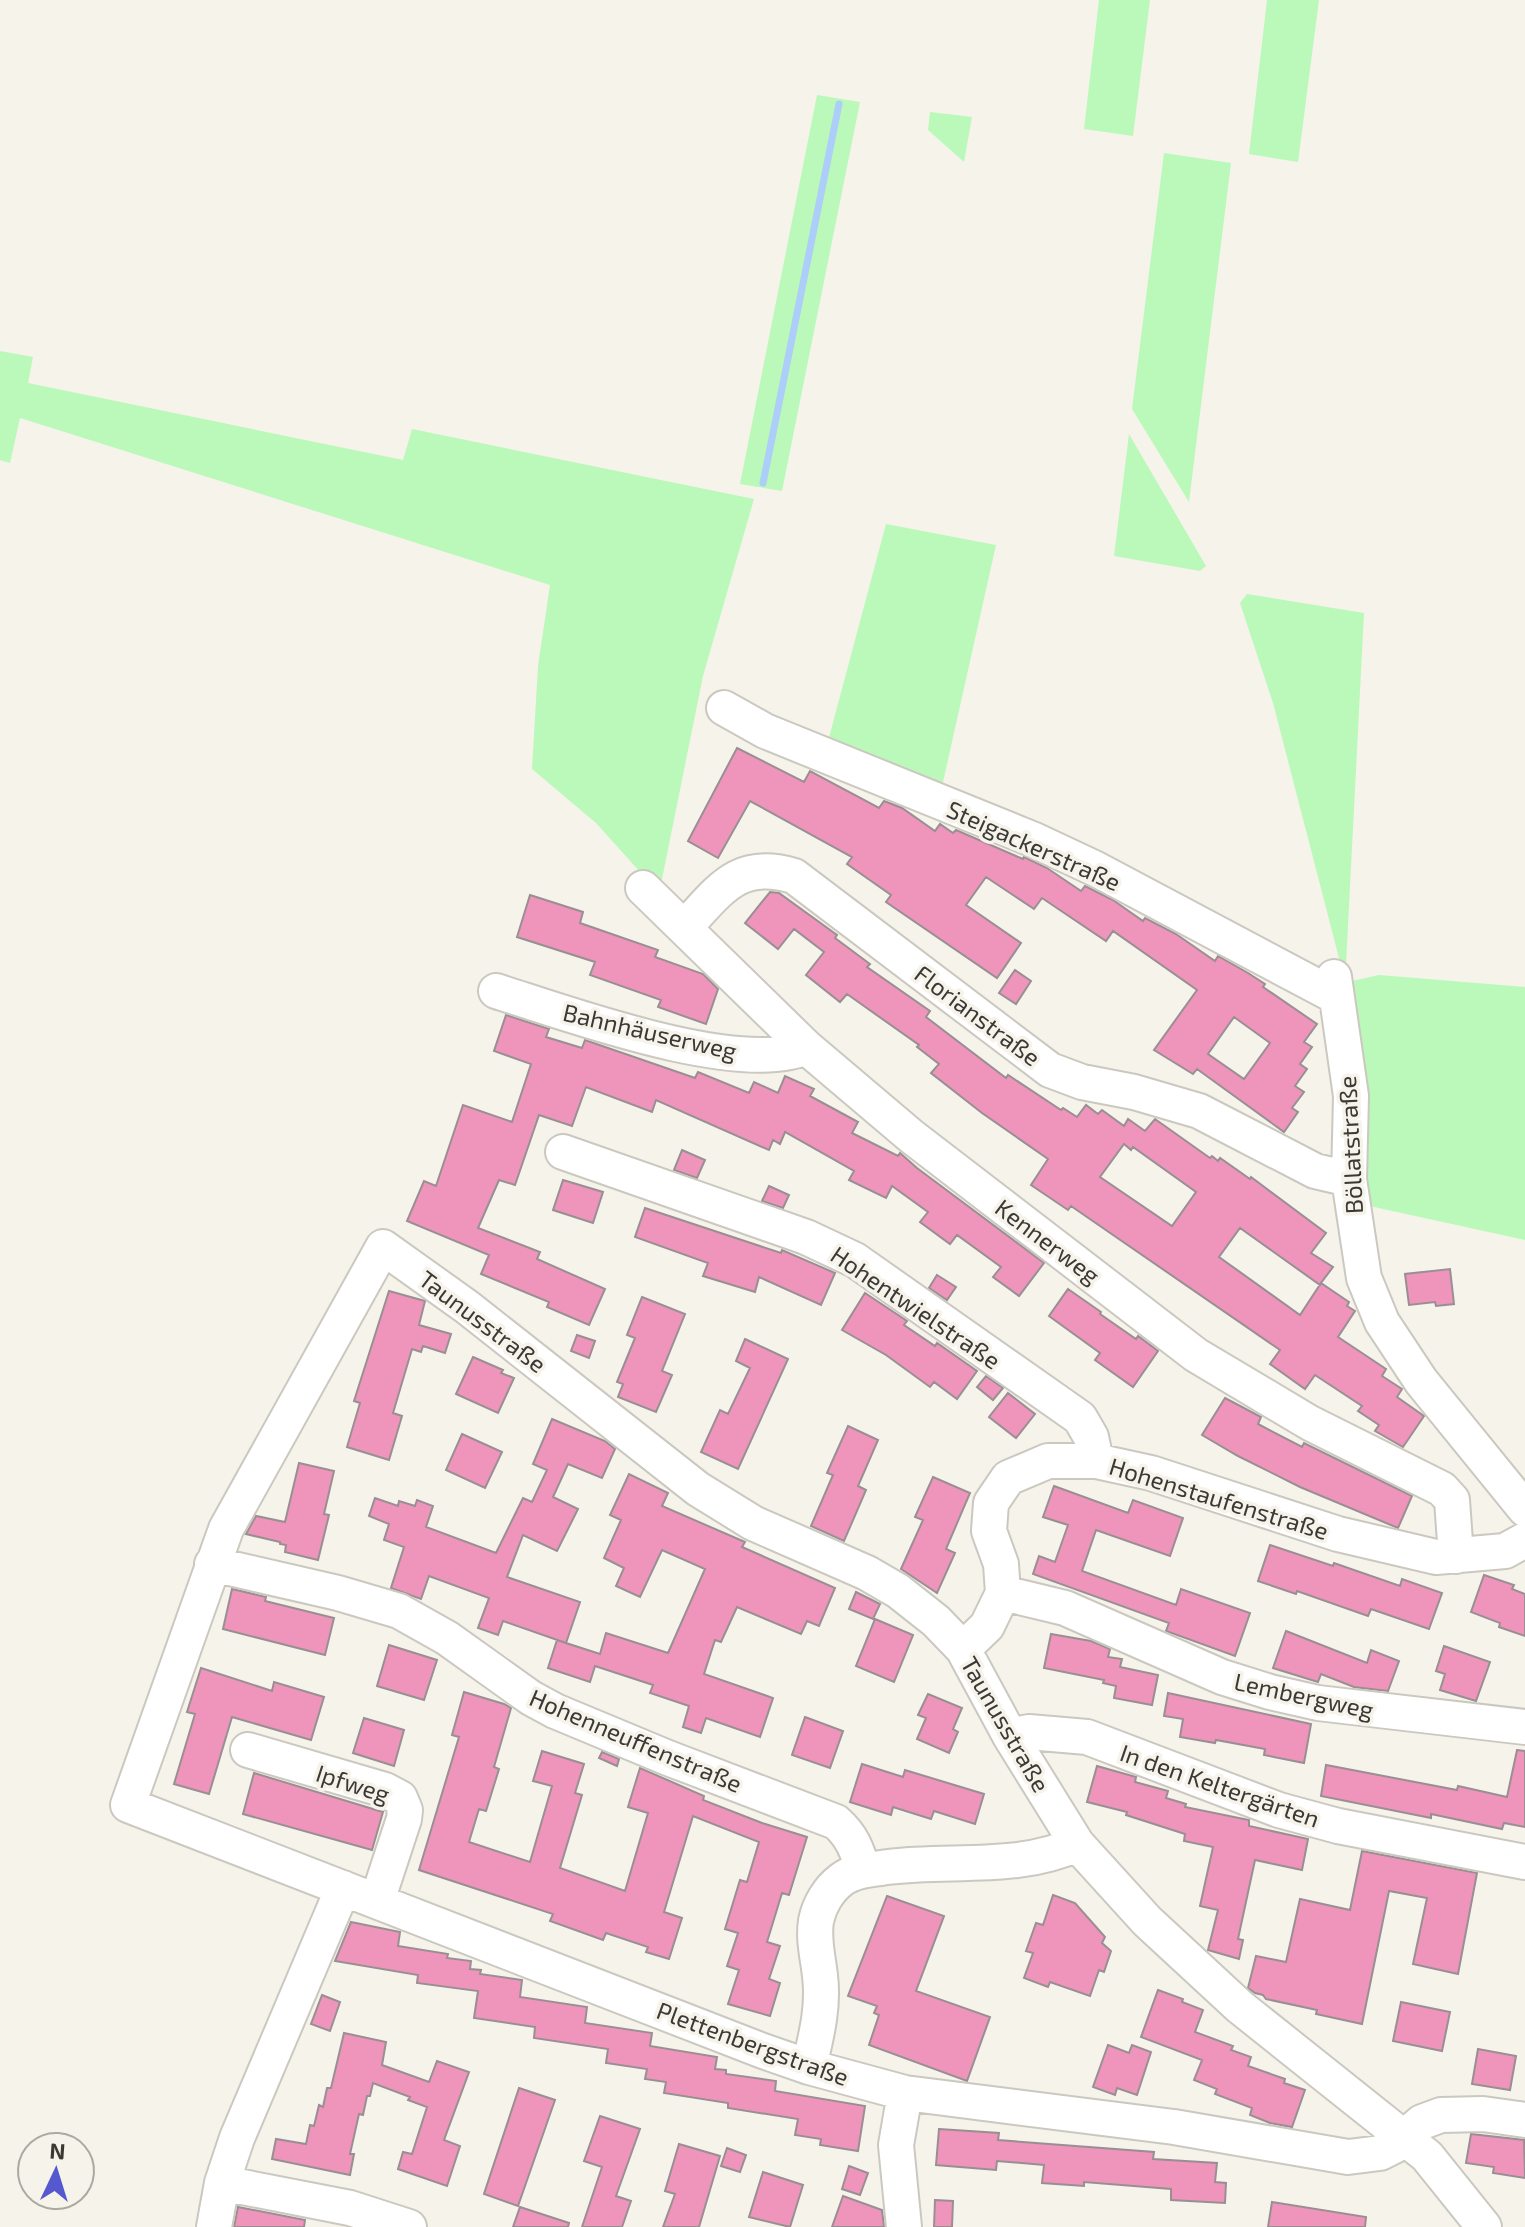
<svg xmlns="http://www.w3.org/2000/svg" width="1525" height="2227" font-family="'Exo 2',sans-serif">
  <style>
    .green { fill: #baf9ba }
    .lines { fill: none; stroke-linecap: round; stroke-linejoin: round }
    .stream { stroke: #adcef9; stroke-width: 7 }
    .building { fill: #ef95bb; stroke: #998f93; stroke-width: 2; fill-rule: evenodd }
    .minor-casing { stroke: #cbc8c0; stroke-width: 38 }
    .minor { stroke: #fff; stroke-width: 34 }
    .labels { text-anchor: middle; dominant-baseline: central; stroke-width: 7; stroke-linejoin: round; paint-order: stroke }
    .street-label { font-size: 24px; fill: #3b3936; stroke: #f6f3ea }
  </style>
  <rect width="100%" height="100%" fill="#f6f3ea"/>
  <!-- green -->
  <path class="green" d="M1099,0H1150L1133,136L1084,129Z
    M1267,0H1319L1298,162L1249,154Z
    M817,95L860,102L782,491L740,484Z
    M930,112L972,117L964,162L928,130Z
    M1164,153L1231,163L1189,502L1132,409Z
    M0,351L33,357L28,383L403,460L412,429L754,499L703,676L660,889L641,873L596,823L532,769L538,666L550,585L20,418L10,463L0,460Z
    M1129,434L1206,566L1200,571L1114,556Z
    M886,524L996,545L941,791L827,745Z
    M1247,594L1364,613L1346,965L1339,958L1273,703L1240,603Z
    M1379,975L1525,987V1240L1365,1205L1363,1063L1352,981Z"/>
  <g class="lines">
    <!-- stream -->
    <path class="stream" d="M763,483L839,104"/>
  </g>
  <!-- building -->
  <path class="building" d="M737,748L804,782L810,771L879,808L884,801L902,808L935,831L940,824L953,833L956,830L1023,859L1024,857L1047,868L1081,891L1085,886L1113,900L1143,921L1145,918L1176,934L1215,961L1218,956L1248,973L1265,984L1263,987L1317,1024L1304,1042L1312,1047L1300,1064L1307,1069L1295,1086L1304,1092L1292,1108L1298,1112L1284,1132L1197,1069L1193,1074L1154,1050L1197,990L1113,931L1106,941L1042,898L1034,909L986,877L966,905L1021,943L997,978L886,902L891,895L847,864L852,857L750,801L718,858L688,841ZM1234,1017L1270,1043L1244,1079L1208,1054Z
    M770,892L779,893L837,935L835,938L870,964L867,967L930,1011L926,1017L1006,1078L1008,1075L1061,1110L1063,1108L1077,1117L1086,1105L1098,1114L1102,1110L1124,1126L1128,1119L1145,1131L1155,1119L1210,1158L1212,1156L1218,1161L1220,1158L1250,1179L1251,1177L1326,1233L1311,1253L1333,1267L1321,1283L1349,1302L1347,1306L1355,1311L1338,1337L1386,1369L1382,1376L1402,1389L1397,1397L1424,1416L1403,1447L1375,1431L1379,1425L1358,1411L1362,1406L1315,1375L1305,1389L1270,1364L1280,1350L1071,1206L1068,1210L1031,1185L1048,1159L982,1113L931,1073L939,1064L917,1047L919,1045L847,994L840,1002L806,975L824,952L794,929L778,949L745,923ZM1124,1144L1131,1150L1133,1147L1196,1192L1172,1226L1100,1177ZM1240,1228L1320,1285L1321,1283L1300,1315L1219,1257Z
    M530,895L583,912L580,923L658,950L655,957L703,974L718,989L706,1024L658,1007L661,1000L590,975L595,962L517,937Z
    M1015,970L1031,981L1016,1004L999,993Z
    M506,1015L549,1029L546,1037L582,1048L585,1040L695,1078L698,1072L749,1093L754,1082L778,1093L785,1076L814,1089L810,1096L858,1122L852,1133L898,1156L900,1153L917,1168L1044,1263L1019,1296L993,1277L1001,1267L957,1235L950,1244L920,1222L928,1212L892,1186L886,1198L849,1180L854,1171L785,1132L780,1144L773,1140L769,1150L656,1100L652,1112L586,1087L572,1126L539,1115L515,1185L499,1180L478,1228L540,1252L537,1259L605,1289L589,1325L547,1307L549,1302L481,1274L489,1255L407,1221L424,1181L436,1186L463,1105L512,1122L531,1064L494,1051Z
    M682,1150L705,1160L697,1178L674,1170Z
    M563,1180L603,1192L593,1223L553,1210Z
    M769,1186L789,1195L783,1208L762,1201Z
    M645,1208L781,1253L782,1250L835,1273L821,1305L759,1277L755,1292L703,1276L708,1263L635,1237Z
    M1450,1269L1454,1304L1436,1306L1435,1302L1409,1305L1405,1274Z
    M937,1275L956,1287L947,1300L929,1288Z
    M1068,1289L1101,1312L1100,1314L1136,1339L1138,1336L1158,1351L1133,1387L1095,1360L1100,1353L1049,1316Z
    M389,1291L425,1301L419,1325L451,1334L445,1353L423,1346L421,1352L412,1349L393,1413L402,1416L389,1460L347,1447L360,1403L354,1401Z
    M865,1293L907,1321L904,1325L935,1346L937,1343L977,1371L957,1399L934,1382L930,1387L886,1355L842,1330Z
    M642,1297L685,1314L662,1371L672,1375L656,1412L618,1397L623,1384L617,1382L635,1338L627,1335Z
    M577,1335L595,1341L589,1358L571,1351Z
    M745,1339L788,1359L738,1469L701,1452L720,1410L728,1414L750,1368L736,1361Z
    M473,1357L503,1370L501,1373L514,1378L498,1413L456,1394Z
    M986,1376L1003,1388L993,1400L977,1387Z
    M1008,1393L1035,1414L1016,1438L989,1417Z
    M1225,1398L1261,1417L1258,1424L1302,1447L1304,1443L1412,1496L1398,1528L1300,1487L1238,1456L1202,1435Z
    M552,1419L605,1441L615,1449L602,1478L568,1464L553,1497L578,1509L557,1551L523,1535L507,1577L580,1602L566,1643L600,1654L606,1633L668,1653L705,1569L662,1550L640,1597L616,1586L624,1568L604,1558L621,1520L610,1515L629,1474L668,1493L662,1506L745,1542L742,1547L835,1588L819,1626L807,1621L801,1634L737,1607L721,1642L715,1640L704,1674L773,1698L760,1737L706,1718L701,1733L683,1727L689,1706L650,1693L653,1685L595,1666L590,1682L548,1668L557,1640L566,1643L503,1621L498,1635L478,1628L489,1598L429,1576L421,1599L391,1588L404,1547L384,1540L389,1524L369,1516L375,1498L398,1506L399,1501L415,1506L417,1500L433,1506L426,1527L496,1553L523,1498L532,1502L547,1470L533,1464Z
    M848,1426L878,1440L858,1486L866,1490L844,1541L811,1526L833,1475L827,1473Z
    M462,1434L502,1452L485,1488L446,1470Z
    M299,1463L334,1471L324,1514L329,1515L318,1560L285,1552L286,1545L280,1544V1542L246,1534L256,1516L285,1522Z
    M933,1477L970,1493L946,1549L955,1553L937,1593L901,1569L923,1520L915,1517Z
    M1054,1486L1128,1513L1133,1500L1183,1518L1170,1556L1096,1530L1082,1571L1176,1605L1181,1589L1250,1613L1235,1656L1166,1631L1169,1623L1033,1574L1039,1556L1055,1562L1068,1525L1043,1517Z
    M1270,1545L1333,1566L1334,1563L1400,1586L1402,1579L1442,1593L1429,1629L1371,1609L1368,1616L1297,1591L1296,1594L1258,1581Z
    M1484,1575L1514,1585L1512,1589L1525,1594V1636L1499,1627L1500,1623L1471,1612Z
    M232,1589L266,1597L265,1601L334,1618L325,1655L223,1629Z
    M856,1592L880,1604L873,1619L849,1609Z
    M875,1619L913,1635L894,1682L856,1666Z
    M1286,1631L1367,1663L1371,1650L1399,1661L1388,1691L1354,1687L1321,1674L1318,1682L1273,1668Z
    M1051,1634L1091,1641L1110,1649L1108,1657L1122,1659L1120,1667L1158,1675L1152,1705L1114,1698L1116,1686L1103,1683L1104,1680L1044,1668Z
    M389,1645L437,1660L424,1700L377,1686Z
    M1444,1646L1490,1662L1476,1701L1440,1690L1445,1674L1436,1671Z
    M201,1668L272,1691L274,1682L324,1697L311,1740L232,1717L209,1794L174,1784L195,1714L187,1712Z
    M464,1692L504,1704L511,1708L494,1767L499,1769L486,1811L479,1809L469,1842L530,1862L552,1786L533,1781L542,1751L584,1764L575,1793L582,1795L560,1868L625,1891L648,1813L628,1807L640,1768L704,1796L703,1800L762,1823L807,1837L789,1895L782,1893L767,1942L780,1946L769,1979L780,1983L770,2016L728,2004L739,1970L727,1966L738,1933L725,1929L740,1880L747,1882L759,1842L693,1816L664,1912L682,1918L669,1959L646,1952L648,1947L606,1933L603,1940L550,1921L553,1914L419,1870L459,1737L452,1735Z
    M1168,1693L1311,1724L1304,1763L1264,1755L1265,1749L1216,1740L1215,1743L1180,1737L1183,1719L1164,1716Z
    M928,1694L962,1708L953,1729L958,1732L949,1753L917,1739L926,1718L918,1715Z
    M805,1717L843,1731L830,1768L792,1755Z
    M364,1718L404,1730L394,1766L353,1753Z
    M1517,1750L1525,1751V1827L1504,1823L1502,1829L1431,1814V1818L1321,1796L1326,1765L1457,1790L1458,1786L1507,1797Z
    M602,1752L619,1759L617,1766L599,1758Z
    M862,1764L903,1777L905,1770L984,1794L975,1824L934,1811L931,1819L893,1807L891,1815L850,1802Z
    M1097,1766L1136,1777L1135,1782L1168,1791L1166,1798L1186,1804L1185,1807L1249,1820V1826L1308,1839L1302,1870L1255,1860L1238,1939L1243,1940L1239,1959L1208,1950L1218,1910L1200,1906L1213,1847L1184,1841L1185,1834L1126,1815L1127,1812L1087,1802Z
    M254,1773L383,1812L372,1850L243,1814Z
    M1362,1851L1477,1873L1458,1974L1413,1964L1427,1898L1389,1891L1362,2024L1316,2014L1317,2010L1266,1999L1263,1995L1255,1993L1248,1988L1256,1956L1286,1962L1300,1899L1350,1910Z
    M1053,1895L1075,1903L1105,1937L1102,1943L1111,1951L1104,1972L1099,1970L1090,1996L1050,1982L1048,1987L1024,1978L1033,1953L1026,1951L1036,1923L1043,1925Z
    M887,1896L944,1916L916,1991L990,2017L967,2081L869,2045L879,2015L874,2013L877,2006L848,1996Z
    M351,1922L400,1932L398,1946L448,1954L447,1958L471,1961L470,1969L481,1970L480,1974L522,1980L520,1997L587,2007L585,2023L652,2033L650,2046L717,2057L715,2069L726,2070V2074L776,2081L775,2091L865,2106L858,2151L820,2145L821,2139L795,2135L798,2119L728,2108V2103L664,2093L666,2082L645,2079L647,2069L606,2063L608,2049L534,2038L535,2027L474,2018L478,1991L417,1983L418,1975L335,1961Z
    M1158,1990L1183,1999L1182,2002L1203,2010L1195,2032L1233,2046L1231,2050L1251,2057L1248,2066L1285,2079L1284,2083L1305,2090L1292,2127L1270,2123L1250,2115L1252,2108L1215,2094L1217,2089L1194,2080L1202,2060L1141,2037Z
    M322,1995L340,2002L330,2031L311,2024Z
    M1401,2002L1450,2012L1442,2051L1393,2041Z
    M344,2033L386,2042L382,2065L429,2082L437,2061L469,2072L444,2140L460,2146L447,2186L398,2169L403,2152L412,2154L427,2107L408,2100L410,2097L373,2083L370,2096H367L363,2115L359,2114L350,2154H354L350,2175L272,2159L276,2139L306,2144L310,2125L314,2126L319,2105L323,2107L327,2088H331Z
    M1108,2045L1129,2053L1132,2045L1151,2052L1137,2095L1117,2088L1115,2095L1093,2087Z
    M1478,2049L1516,2056L1510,2090L1472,2084Z
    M519,2088L555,2100L518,2206L484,2194Z
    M600,2116L640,2129L616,2196L631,2201L622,2227H582L602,2167L584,2161Z
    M939,2129L999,2133L998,2140L1154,2152L1153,2159L1217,2163L1215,2182L1226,2183L1225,2203L1171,2200V2189L1084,2182V2186L1042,2183L1044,2165L997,2161L996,2170L936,2165Z
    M1471,2134L1524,2140L1525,2178L1493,2173L1494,2167L1466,2163Z
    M679,2144L720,2156L699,2227H663L675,2194L665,2191Z
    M727,2148L746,2155L740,2172L721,2166Z
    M849,2166L868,2173L860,2195L842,2189Z
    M763,2172L803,2185L790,2227L749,2217Z
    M843,2196L882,2210L884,2227H832Z
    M935,2200L953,2201L952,2227H934Z
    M1272,2202L1366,2217L1365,2227H1268Z
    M238,2207L305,2220L304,2227H234Z
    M520,2207L569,2223L568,2227H513Z"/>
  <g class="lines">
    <!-- minor casing -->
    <g class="minor-casing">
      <path id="minor" d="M724,708L765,731L1032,839L1096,869L1337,997
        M643,888L806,1047L911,1136L1196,1355L1310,1423L1442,1489L1452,1500L1456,1556
        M685,927C720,890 738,859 794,876L1050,1070L1082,1082L1134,1092L1199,1111L1315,1171L1349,1179
        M1334,977L1351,1096L1349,1179L1364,1278L1382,1322L1421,1381L1525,1509
        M496,991C566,1013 740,1077 806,1047
        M563,1152L806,1237L855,1260L1080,1418L1091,1437L1096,1461
        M212,1564L338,1593L399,1611L447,1638L531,1698L555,1711L668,1758L836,1822C852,1836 857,1850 863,1870
        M1003,1593L1065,1608L1222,1677L1270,1692L1318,1703L1525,1727
        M963,1649L987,1626L1003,1593L1001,1564L989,1531L991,1503L1008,1478L1048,1461H1096L1151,1473L1338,1534L1436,1557L1505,1551L1525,1540
        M1010,1736L1029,1732L1087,1737L1279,1810L1338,1826L1525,1862
        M248,1750L385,1790L400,1798L405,1810L404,1819L377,1901
        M809,2067C816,2037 824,2007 820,1976C818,1957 813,1940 816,1921C819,1905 829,1889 841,1880C854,1870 873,1869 888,1867C950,1859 1019,1871 1077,1844
        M222,2183L350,2208L409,2227
        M214,2227L222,2183L237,2138L343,1888
        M904,2227L896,2145L905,2093
        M1484,2227L1427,2156L1240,2007L1147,1921L1077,1844L1010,1736L963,1649L936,1621L898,1591L867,1573L753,1523L698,1489L467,1307L383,1247L226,1529L128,1805L763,2051L809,2067L905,2093L1174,2127L1348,2157L1380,2153L1394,2146L1422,2122L1441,2115L1483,2114L1525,2120"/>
    </g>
    <!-- minor -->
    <use href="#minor" class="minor"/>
  </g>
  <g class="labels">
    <!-- street labels -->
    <g class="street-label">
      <text transform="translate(1034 845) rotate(24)">Steigackerstraße</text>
      <text transform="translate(978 1015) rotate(37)">Florianstraße</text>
      <text transform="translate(650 1031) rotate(13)">Bahnhäuserweg</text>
      <text transform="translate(1350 1145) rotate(-93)">Böllatstraße</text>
      <text transform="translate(1048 1241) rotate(37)">Kennerweg</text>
      <text transform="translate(916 1307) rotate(34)">Hohentwielstraße</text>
      <text transform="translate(483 1321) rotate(37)">Taunusstraße</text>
      <text transform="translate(1219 1498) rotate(17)">Hohenstaufenstraße</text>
      <text transform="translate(1304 1695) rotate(12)">Lembergweg</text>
      <text transform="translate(1006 1724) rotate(60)">Taunusstraße</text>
      <text transform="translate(636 1740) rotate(23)">Hohenneuffenstraße</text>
      <text transform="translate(353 1783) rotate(18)">Ipfweg</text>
      <text transform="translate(1220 1785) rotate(19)">In den Keltergärten</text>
      <text transform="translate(753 2043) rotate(20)">Plettenbergstraße</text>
    </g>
  </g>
  <!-- north arrow -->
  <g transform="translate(56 2171) rotate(4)"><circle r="38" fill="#f6f3ea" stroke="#aba9a2" stroke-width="2"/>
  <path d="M0-6L14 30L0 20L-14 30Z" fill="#5658cf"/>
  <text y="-12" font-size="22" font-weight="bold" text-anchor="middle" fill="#3b3936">N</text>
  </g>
</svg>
